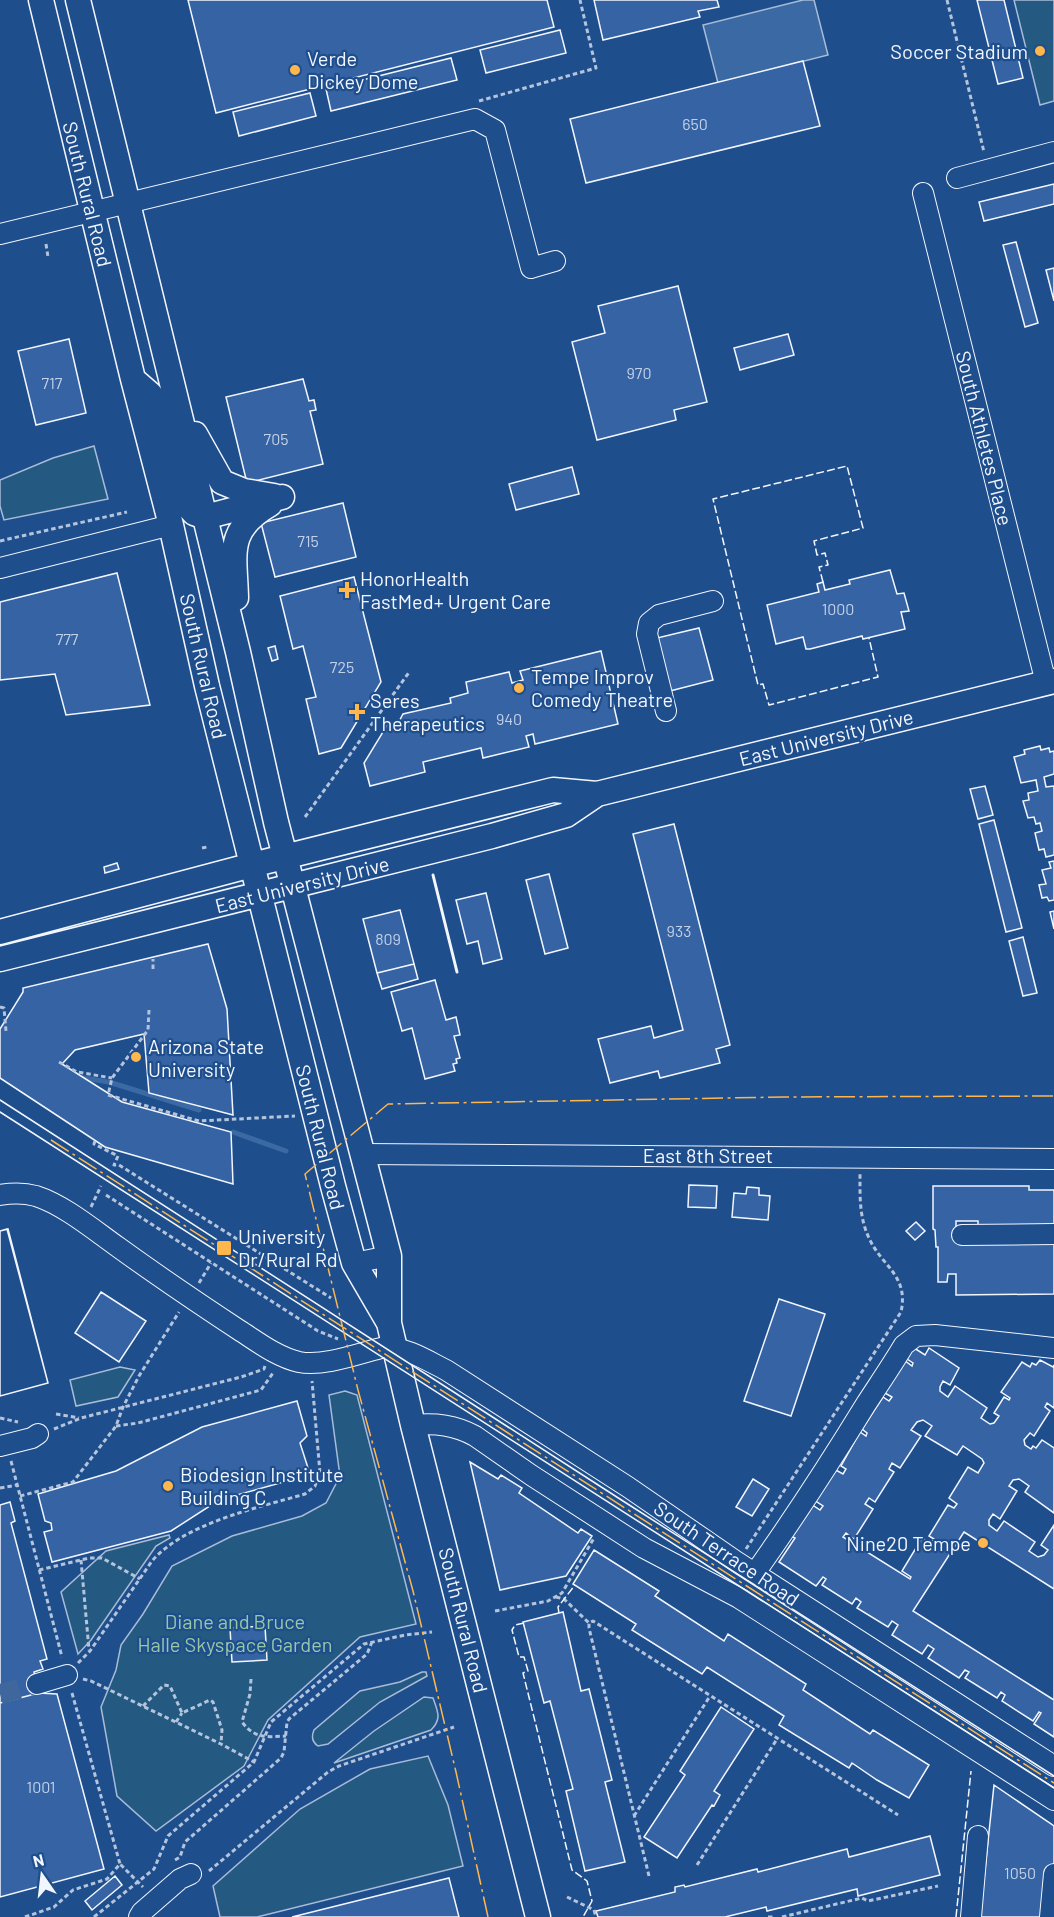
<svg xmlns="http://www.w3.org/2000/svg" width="1054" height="1917" font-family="Barlow,sans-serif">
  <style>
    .green { fill: #245a82; stroke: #a8bbd7; stroke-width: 1.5 }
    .water { fill: #3b69a3; stroke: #a8bbd7; stroke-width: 1.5 }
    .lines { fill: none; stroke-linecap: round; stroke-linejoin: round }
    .stream { stroke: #3b69a3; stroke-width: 5 }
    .building { fill: #3563a3; stroke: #f2f6ff; stroke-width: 1.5; fill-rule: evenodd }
    .minor-tunnel { stroke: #3f679d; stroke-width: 20; stroke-dasharray: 20 10; stroke-linecap: butt }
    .minor-casing { stroke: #f2f6ff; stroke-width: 22 }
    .major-casing { stroke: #f2f6ff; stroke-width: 27 }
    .path { stroke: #b3c4dc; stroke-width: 3; stroke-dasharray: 4.5 3; stroke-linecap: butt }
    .minor { stroke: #1f4e8c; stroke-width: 20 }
    .major { stroke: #1f4e8c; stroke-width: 24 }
    .tram { stroke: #f2f6ff; stroke-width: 1.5 }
    .fence { stroke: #f2f6ff; stroke-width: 1.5; stroke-dasharray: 8 3; stroke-linecap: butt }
    .wall { stroke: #f2f6ff; stroke-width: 3 }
    .power { stroke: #ffb74d; stroke-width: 1.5; stroke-dasharray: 21 4.5 3 4.5; stroke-linecap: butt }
    .poi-dot { fill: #ffb74d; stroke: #1f4e8c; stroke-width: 2 }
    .labels { text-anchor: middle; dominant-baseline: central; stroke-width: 4.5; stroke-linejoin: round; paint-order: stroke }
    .number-label { font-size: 16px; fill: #c3d1e8 }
    .poi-label { font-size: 20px; fill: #f2f6ff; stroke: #1f4e8c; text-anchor: start }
    .street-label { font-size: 20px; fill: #f2f6ff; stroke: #1f4e8c }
    .park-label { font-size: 20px; fill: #97c8a6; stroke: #1f4e8c }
  </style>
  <rect width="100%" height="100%" fill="#1f4e8c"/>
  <!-- green -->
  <path class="green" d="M1014,0H1054V101L1040,105Z
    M94,446L108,499L4,520L0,506V480L53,458Z
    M120,1367L135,1370L118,1397L76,1406L70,1380Z
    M345,1391L357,1395L416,1624L360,1637L268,1720L244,1766L156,1831L117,1796L101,1707L116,1670L121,1645L143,1614L172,1566L232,1536L302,1516L326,1503L340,1476L329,1395Z
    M169,1535L170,1538L156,1546L91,1640L78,1654L61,1592L106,1551Z
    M422,1672H426L427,1676L380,1702L328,1744L318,1746C312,1742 311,1737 314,1730L360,1691L400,1682Z
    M424,1697L433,1698C438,1712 442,1719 431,1730L334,1763L374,1731Z
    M428,1756L448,1805L463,1866L257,1917H220L213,1886L300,1809L370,1769Z"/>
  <!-- water -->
  <path class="water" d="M803,0H814L828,55L718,83L703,25Z"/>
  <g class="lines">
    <!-- stream -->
    <path class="stream" d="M77,1077L109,1082L199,1110
      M233,1132L286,1151"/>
  </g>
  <!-- building -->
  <path class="building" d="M188,0H547L554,27L216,113Z
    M594,0H717L719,7L698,11L700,17L603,40Z
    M977,0H1004L1023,78L998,84Z
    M560,30L566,53L486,73L480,50Z
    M451,58L457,80L331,111L326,89Z
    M803,61L820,126L586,183L570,119Z
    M310,93L316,116L239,136L233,112Z
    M1054,184V204L984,221L979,202Z
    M1016,242L1038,323L1025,327L1003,245Z
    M1054,268V301L1046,270Z
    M678,286L707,402L674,410L676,420L597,440L572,342L605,333L598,306Z
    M788,334L794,355L740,370L734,348Z
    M69,339L86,413L36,425L18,351Z
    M303,379L309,401L314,400L316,410L310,411L323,464L247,483L226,397Z
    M572,467L579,494L516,510L509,484Z
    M343,503L356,557L275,577L261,523Z
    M890,570L897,594L904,593L909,611L901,612L905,629L863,639L862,636L810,649H806L803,637L776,644L767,605L819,592L817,584L823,582L825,590L850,584L849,580Z
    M117,573L150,705L66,715L55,674L0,680V602Z
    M354,577L381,682L341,748L319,754L306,699L316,697L303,646L293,649L280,596Z
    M699,628L713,680L666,692L657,638Z
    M275,646L278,659L272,661L268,648Z
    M601,651L618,724L535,744L533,734L526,736L529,747L483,758L481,748L423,762L425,772L370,786L364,763L389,722L396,727L403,714L451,703L450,698L468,693L466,682L509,672L512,683L523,680L520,671Z
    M1040,746L1041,750L1049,748L1050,752L1054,751V774L1044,777L1046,787L1054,786V855L1046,857L1044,849L1039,850L1035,833L1042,831L1040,823L1036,824L1034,817L1028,818L1023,801L1029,800L1028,793L1038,791L1036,780L1021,783L1014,757L1025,754L1024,750Z
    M985,786L993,815L978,819L970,789Z
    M994,820L1022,928L1006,932L979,824Z
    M674,824L730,1045L716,1049L720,1063L660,1078L658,1071L610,1083L598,1039L651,1026L654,1038L683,1030L633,834Z
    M1054,861V900L1049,901L1047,897L1042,898L1039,885L1046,884L1042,870L1051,868L1049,862Z
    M117,863L119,869L105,873L104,867Z
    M549,874L568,948L545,954L526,880Z
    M486,893L502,959L483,964L478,941L467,944L456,900Z
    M400,910L414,964L377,973L363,919Z
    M1054,911V929L1050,912Z
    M1023,937L1037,993L1023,996L1009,941Z
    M208,944L227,1009L233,1115L149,1093L144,1034L75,1050L62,1064L122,1102L231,1132L233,1184L105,1147L0,1078V1029L23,992V988Z
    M414,964L418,979L382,989L377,973Z
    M435,980L446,1020L456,1017L460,1035L454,1036L460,1058L456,1059L457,1063L453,1064L455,1071L425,1079L412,1028L402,1031L391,992Z
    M689,1185L717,1186L716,1208L688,1207Z
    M933,1186H1029V1190H1054V1227L978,1228V1221H956V1239H1054V1294L956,1295V1274H948L947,1282H938V1247H936L935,1230L933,1229Z
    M747,1187L759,1188V1195L770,1196L768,1220L732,1217L734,1193L746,1194Z
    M916,1222L925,1231L915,1240L906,1231Z
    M7,1229L48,1383L0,1396V1231Z
    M8,1229L48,1383L0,1396V1231Z
    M101,1292L146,1321L119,1362L75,1333Z
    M779,1299L825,1314L791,1416L744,1401Z
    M911,1346L925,1355L929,1348L959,1368L950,1385L943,1381L940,1387V1391L948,1397L955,1386L987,1408L981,1418L990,1424L994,1423L999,1416L994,1413L1004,1397L1009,1400L1010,1398L1001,1392L1022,1362L1030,1367L1032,1363L1036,1365L1040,1360L1053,1367L1054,1365V1408L1047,1403L1045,1407L1050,1411L1034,1436L1030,1433L1024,1440L1025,1445L1031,1449L1033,1446L1036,1448L1042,1440L1054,1448V1513L1025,1492L1029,1486L1019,1479L1013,1480L1009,1486L1017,1491L1000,1519L993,1514L989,1520V1525L997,1531L1004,1521L1035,1542L1029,1551L1038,1557L1044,1555L1048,1550L1041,1545L1054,1525V1737L1034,1724L1041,1713L1039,1712L1033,1721L1002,1701L1005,1695L1001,1692L997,1698L965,1678L969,1672L965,1670L959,1678L928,1658L934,1649L928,1645L922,1654L892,1635L898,1625L892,1621L888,1627L857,1608L861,1602L856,1598L852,1604L822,1585L826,1579L823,1577L816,1586L779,1562L795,1538L791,1536L811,1504L820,1510L823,1506L814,1500L834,1469L843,1474L846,1469L841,1466L860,1432L866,1436L867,1433L862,1429L883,1397L889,1401L892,1397L883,1392L904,1360L912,1366L913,1363L904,1357ZM923,1420L932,1426L925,1436L957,1455L963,1446L982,1459L984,1463L978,1473L968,1467L949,1498L957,1504L954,1508L948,1505L929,1536L934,1539L931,1543L922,1538L902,1571L911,1577L910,1579L843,1537L846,1533L854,1539L873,1509L865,1504L869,1498L875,1502L894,1472L889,1469L892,1463L900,1468L921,1436L911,1430L917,1422Z
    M297,1401L307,1436L300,1443L309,1471L297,1474L298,1478L219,1500L171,1531L52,1562L44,1532L52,1530L51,1523L45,1521L38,1494L116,1471L202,1427Z
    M470,1462L498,1479L501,1475L522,1488L519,1493L578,1533L581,1529L592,1536L566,1576L500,1590Z
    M753,1479L769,1489L752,1516L736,1507Z
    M10,1502L15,1521L11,1523L47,1659L40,1661L43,1669L34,1672L39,1693L0,1703V1505Z
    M964,1532L1054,1589V1700L913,1611Z
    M594,1550L659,1591L655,1596L724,1641L728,1634L806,1684L803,1690L870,1734L873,1730L929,1765L909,1798L877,1780L852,1763L849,1768L779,1725L784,1716L707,1667L702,1674L632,1630L636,1624L573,1584Z
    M563,1612L581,1691L589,1689L612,1780L605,1782L625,1862L585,1871L566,1791L573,1789L550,1701L544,1703L523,1622Z
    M265,1626L267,1660L232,1662L230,1628Z
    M39,1693L57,1694L104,1869L0,1897V1703Z
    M721,1707L754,1729L714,1791L720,1795L714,1806L712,1805L677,1858L644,1837L685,1775L680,1771Z
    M994,1785L1054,1826V1917H980Z
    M930,1836L940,1875L858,1896L857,1889L767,1911L766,1907L725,1917H598L596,1911L675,1892V1887L684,1885L685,1887L757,1869L758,1872L847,1849L849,1857Z
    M115,1876L122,1885L92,1910L85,1901Z
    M449,1878L459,1917H292L320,1910Z"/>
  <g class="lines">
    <!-- minor-tunnel -->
    <path class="minor-tunnel" d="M0,1694L37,1684"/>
    <!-- minor casing -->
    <g class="minor-casing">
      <path id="minor" d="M957,178L1054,152
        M923,193L1046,683
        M0,234L475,119L495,130L531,268L555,261
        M0,568L171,525
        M666,711L647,634L649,623L659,615L713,601
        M362,1154L1054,1159
        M0,1195C12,1193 25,1193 36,1196C64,1205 94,1230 118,1247C158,1276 198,1303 239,1330C258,1342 277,1357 299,1362C324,1367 360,1353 385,1347C408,1348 426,1360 446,1370L628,1487L737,1562L1054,1766
        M962,1235L1054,1234
        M354,1263L389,1256
        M413,1425C436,1423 455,1425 475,1436L531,1475L644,1548L739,1598L1054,1800
        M0,1446L32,1438L38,1434
        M755,1573C794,1518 831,1461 866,1404C879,1384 892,1365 904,1345L916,1336L935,1335L1054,1348
        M37,1684L67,1675
        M139,1917L142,1912L180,1879L191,1874
        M971,1917L978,1836
        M1050,1917L1054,1874"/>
    </g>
    <!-- major casing -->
    <g class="major-casing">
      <path id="major" d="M41,0L133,379L171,525L207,686L333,1186L354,1263L389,1323L413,1425L538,1917
        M78,0L238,652L276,822L389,1256V1322
        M135,381L150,394L160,409L184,502L194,513L205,517L282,497
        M195,434L222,482L244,491L274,496
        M236,598C235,554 225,530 270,504
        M0,932L252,865L553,790L597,794
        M0,959L492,836L566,815L597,794L1054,681"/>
    </g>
    <!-- path -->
    <path class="path" d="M947,0L984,152
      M479,101L596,68L580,0
      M46,244L48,257
      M0,541L127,512
      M305,817L410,671
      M202,848L207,847
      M153,969V959
      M0,1007L4,1008L6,1031
      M149,1010L148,1030L112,1078L108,1095L199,1121L295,1116
      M59,1062L77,1072L112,1078
      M95,1141L94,1144L118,1156L114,1165H119L331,1298
      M106,1195L318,1331L338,1339
      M91,1207L101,1186
      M199,1283L211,1263
      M56,1414L79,1418
      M0,1418L18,1422
      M116,1426L138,1423L261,1390L273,1373
      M54,1429L81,1418L241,1377L264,1369L265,1366
      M11,1461L62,1657
      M0,1488L17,1485
      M20,1496L73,1482L116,1426L123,1407L139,1376L179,1312
      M746,1549L901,1312C909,1275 882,1267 869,1238C859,1217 860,1196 860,1173
      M81,1560L89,1650
      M39,1570L89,1558H102L140,1579
      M556,1597L564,1599L589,1623
      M495,1611L548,1601L562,1593L594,1538
      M78,1663L90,1651L152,1561C185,1523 257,1508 305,1494L315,1486L320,1473L312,1381
      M83,1679L91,1681L221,1744L254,1762
      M251,1679L250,1694L242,1722C255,1739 266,1737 286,1736
      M72,1693L120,1864
      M143,1706L164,1685L170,1686L182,1713L210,1700L213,1702L222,1730L221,1743
      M176,1722L182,1713
      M634,1816L710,1696
      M175,1860L180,1857L185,1842L281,1758L284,1752L287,1722L289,1719L367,1654L372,1642
      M697,1865L777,1739
      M209,1871L328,1772L339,1766L454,1727
      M649,1876L589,1628V1623L593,1621L898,1815
      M567,1897L594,1910L596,1917
      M25,1917L54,1907L73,1890L107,1879L120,1864L143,1887
      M94,1917L154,1869L168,1836L254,1762L271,1722L364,1644L405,1635L432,1632
      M768,1917H774
      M782,1917L862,1898L868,1901L938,1886"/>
    <!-- minor -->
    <use href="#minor" class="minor"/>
    <!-- major -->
    <use href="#major" class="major"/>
    <!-- tram -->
    <path class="tram" d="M0,1100L623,1501L1054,1776
      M0,1112L1054,1788"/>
    <!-- fence -->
    <path class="fence" d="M823,582L819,567L828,565L825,553L817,555L814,541L863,528L847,466L713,499L758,685L763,684L769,705L878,677L869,638
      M559,1613L558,1607L575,1585
      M524,1623L515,1625L512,1630L519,1657H524L528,1671L523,1673L572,1870L587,1881L592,1901L583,1917
      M956,1917L971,1771"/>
    <!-- wall -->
    <path class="wall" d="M433,875L457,972"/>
    <!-- power -->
    <path class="power" d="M51,1140L1054,1783
      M488,1917L456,1772L413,1591L358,1390L305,1174L388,1104L784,1097L1054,1096"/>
  </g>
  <!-- markers -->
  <g class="poi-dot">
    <circle cx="1040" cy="51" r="6"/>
    <circle cx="295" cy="70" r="6"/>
    <path d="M344 581h6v6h6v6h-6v6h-6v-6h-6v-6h6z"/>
    <circle cx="519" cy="688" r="6"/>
    <path d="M354 703h6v6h6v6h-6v6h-6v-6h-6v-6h6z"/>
    <circle cx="136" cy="1057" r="6"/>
    <rect x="216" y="1240" width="16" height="16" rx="3"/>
    <circle cx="168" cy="1486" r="6"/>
    <circle cx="983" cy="1543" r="6"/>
  </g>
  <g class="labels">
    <!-- number labels -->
    <g class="number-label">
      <text x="695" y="123">650</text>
      <text x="639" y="372">970</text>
      <text x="52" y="382">717</text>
      <text x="276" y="438">705</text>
      <text x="308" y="540">715</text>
      <text x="838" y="608">1000</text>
      <text x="67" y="638">777</text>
      <text x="342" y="666">725</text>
      <text x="509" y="718">940</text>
      <text x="679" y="930">933</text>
      <text x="388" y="938">809</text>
      <text x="41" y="1786">1001</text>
      <text x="1020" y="1872">1050</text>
    </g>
    <!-- poi labels -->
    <g class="poi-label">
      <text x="1028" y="51" text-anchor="end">Soccer Stadium</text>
      <text x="307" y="58">Verde<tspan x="307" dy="23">Dickey Dome</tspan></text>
      <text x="360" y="578">HonorHealth<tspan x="360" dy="23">FastMed+ Urgent Care</tspan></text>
      <text x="531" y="676">Tempe Improv<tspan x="531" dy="23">Comedy Theatre</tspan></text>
      <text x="370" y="700">Seres<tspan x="370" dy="23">Therapeutics</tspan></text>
      <text x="148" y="1046">Arizona State<tspan x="148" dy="23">University</tspan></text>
      <text x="238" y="1236">University<tspan x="238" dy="23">Dr/Rural Rd</tspan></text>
      <text x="180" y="1474">Biodesign Institute<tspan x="180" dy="23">Building C</tspan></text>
      <text x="971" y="1543" text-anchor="end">Nine20 Tempe</text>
    </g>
    <!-- street labels -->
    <g class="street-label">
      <text transform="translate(88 194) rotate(76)">South Rural Road</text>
      <text transform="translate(985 438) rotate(76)">South Athletes Place</text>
      <text transform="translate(204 666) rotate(77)">South Rural Road</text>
      <text transform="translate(826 737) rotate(-14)">East University Drive</text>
      <text transform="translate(302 884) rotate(-14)">East University Drive</text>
      <text transform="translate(321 1137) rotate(76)">South Rural Road</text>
      <text x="708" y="1155">East 8th Street</text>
      <text transform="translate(727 1553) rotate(34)">South Terrace Road</text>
      <text transform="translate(464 1620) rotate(76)">South Rural Road</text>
    </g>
    <!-- park labels -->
    <g class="park-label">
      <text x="235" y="1621">Diane and Bruce<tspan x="235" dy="23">Halle Skyspace Garden</tspan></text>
    </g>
  </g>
  <!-- north arrow -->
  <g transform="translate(42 1875) rotate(346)" stroke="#1f4e8c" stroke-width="4.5" paint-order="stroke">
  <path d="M0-4.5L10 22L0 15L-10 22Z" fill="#f2f6ff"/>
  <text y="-9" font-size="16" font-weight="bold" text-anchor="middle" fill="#f2f6ff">N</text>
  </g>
</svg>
